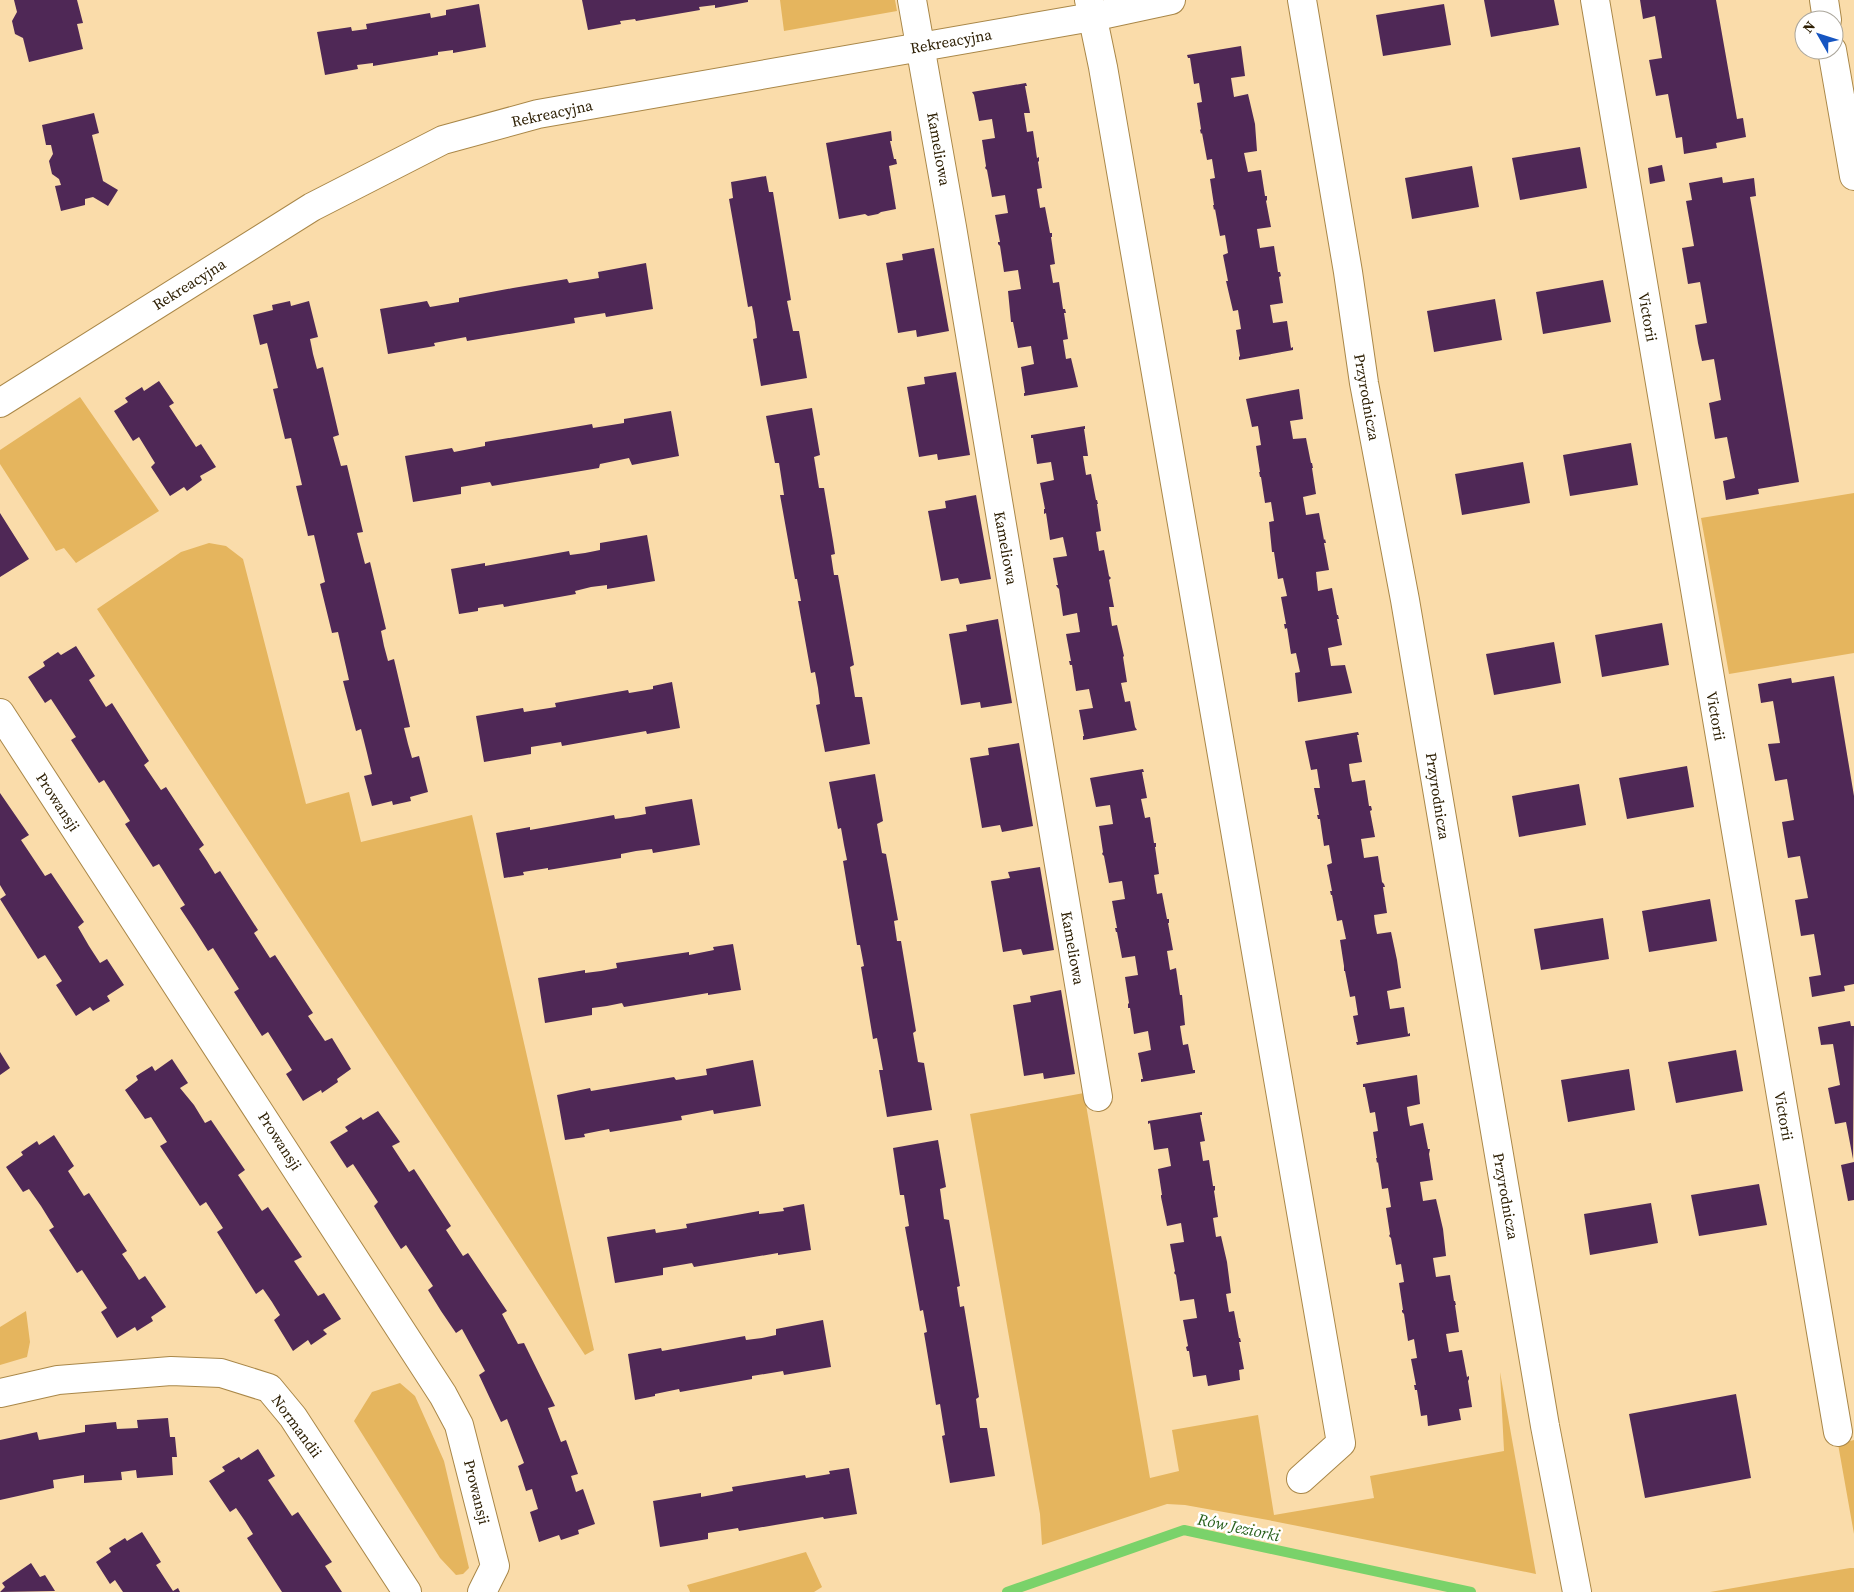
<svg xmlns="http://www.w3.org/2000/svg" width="1854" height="1592" font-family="'Source Serif 4',serif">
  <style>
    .green { fill: #e5b55e }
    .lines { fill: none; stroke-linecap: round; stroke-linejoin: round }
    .stream { stroke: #7ad26a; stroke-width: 10 }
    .building { fill: #4f2856 }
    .street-casing { stroke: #a98748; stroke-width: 30 }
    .street { stroke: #fff; stroke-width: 28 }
    .labels { text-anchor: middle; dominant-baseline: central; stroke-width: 5; stroke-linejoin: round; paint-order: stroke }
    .street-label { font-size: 15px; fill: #2e2005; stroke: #fff }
    .water-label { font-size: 16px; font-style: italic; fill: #27601c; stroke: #fff }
  </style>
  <rect width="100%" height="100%" fill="#fadcaa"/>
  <!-- green -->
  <path class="green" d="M780,0H895L897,11L784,31Z
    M80,397L159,511L76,563L64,548L56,551L0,464V450Z
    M1854,493V653L1729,674L1701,518Z
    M209,543L226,546L243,559L306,804L349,792L361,842L472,815L594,1350L585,1355L97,609L181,552Z
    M1084,1093L1150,1478L1179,1471L1172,1430L1258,1415L1274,1515L1374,1498L1370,1476L1504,1451L1500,1372L1536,1574L1268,1520L1185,1505L1167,1504L1042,1545L1040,1514L970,1114Z
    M26,1311L30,1342L27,1357L0,1365V1327Z
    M400,1383L415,1396L444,1461L469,1568L463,1574L456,1575L440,1558L354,1421L372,1392Z
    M1854,1440V1534L1838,1444Z
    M806,1552L822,1587L814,1592H690L687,1585Z
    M1850,1568H1854V1592H1710Z"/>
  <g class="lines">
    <!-- stream -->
    <path class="stream" d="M1007,1592L1184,1530L1471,1592"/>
  </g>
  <!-- building -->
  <path class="building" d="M14,0H77L83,23L77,24L83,49L29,62L23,38L15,34L12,21L17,12Z
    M582,0H748V2L715,8V5L699,7L700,10L636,21L635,19L620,21L621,24L588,30Z
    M1484,0H1554L1559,25L1491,37Z
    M1640,0H1716L1737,119L1743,118L1746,137L1716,143L1717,148L1684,154L1682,137L1676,138L1668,94L1656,96L1649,60L1662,58L1655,16L1643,19Z
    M479,4L486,47L453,53V50L438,52V55L373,66V63L357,65L358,69L325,75L317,32L351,27L352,31L367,29L366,24L430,13L431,18L446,15V10Z
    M1444,4L1451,45L1383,56L1376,15Z
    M1241,46L1245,76L1231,78L1234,97L1248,94L1255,124L1257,151L1244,153L1248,172L1261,170L1265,196H1267V200L1266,201L1271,227L1257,229L1260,248L1274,246L1278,272H1280L1281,276L1279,277L1283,303L1270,305L1273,323L1287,321L1291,348L1293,347V350L1239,360V357L1240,356L1236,330L1241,329L1238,310L1233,311L1226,281H1228L1223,255L1228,253L1225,235L1220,236L1215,209L1214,210L1213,205H1214L1210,179L1215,178L1212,159L1207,160L1202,133L1201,134L1200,130L1201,129L1197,103L1202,102L1199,83L1194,84L1190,58H1188L1187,55Z
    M1026,83L1027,86H1025L1030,113H1024L1027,132L1033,131L1037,158L1039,157V161L1038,162L1042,188L1037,189L1040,208L1045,207L1050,233H1052V237H1051L1055,264L1050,265L1053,283L1059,282L1063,309H1065L1066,313H1064L1068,339L1063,340L1066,359L1071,358L1078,387L1024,396V393H1025L1021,367L1034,364L1031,346L1018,348L1013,322H1011L1008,291L1021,289L1018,270L1004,272L1000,246L998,244V242H1000L995,215L1008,213L1005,195L992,197L987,170L985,168L986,166L982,140L995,138L992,119L979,121L974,95L972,92Z
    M94,113L99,133L92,135L103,181L118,190L108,206L93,197L85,199V205L61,211L55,186L61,185L59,179L52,174L49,161L53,154L51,145H46L42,125Z
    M891,131L892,141H890L894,159H896L897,164L889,166L896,209L881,212L878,214L868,216L865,214L839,219L826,143Z
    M1580,147L1587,188L1520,200L1512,158Z
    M1662,165L1665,181L1650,184L1648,168Z
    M1472,166L1479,207L1412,219L1405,178Z
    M766,176L769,192H773L791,300L787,301L793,331H799L807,378L761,386L753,339L757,338L755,322L752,306L748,307L729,199L733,198L731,182Z
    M1722,177L1723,183L1754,178L1756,196L1750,197L1799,482L1758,489L1759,494L1726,500L1723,481L1735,478L1731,458L1727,437L1715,439L1709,403L1721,400L1714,359L1702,361L1698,343L1695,325L1707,323L1700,282L1688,284L1682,248L1694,246L1686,201L1692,200L1689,183Z
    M934,248L949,331L917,337L916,330L898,333L886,263L903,260L902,254Z
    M646,263L653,309L606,317L605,313L574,318L575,323L467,341L466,337L434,343L435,346L388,354L380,309L427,301L430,307L459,302V298L513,288L567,279L569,283L599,278L598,272Z
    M1603,280L1611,322L1543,334L1536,292Z
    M1495,299L1502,340L1434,352L1427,311Z
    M290,301L291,306L309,301L318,337L310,339L313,354L317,369L323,367L339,435L333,437L341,466L347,465L363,532L357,533L365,564L370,562L386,629L381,631L384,646L388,661L394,659L410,727L404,728L408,744L412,758L419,756L428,792L410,797L411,801L393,805L392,801L372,806L364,776L372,774L367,753L361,729L356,731L343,681L349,680L338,632L332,633L320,584L325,582L314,535L308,536L296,486L302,485L291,438L285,439L273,389L278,388L267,343L260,345L253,315L273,310L272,305Z
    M956,372L970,455L938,460L937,454L919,457L907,387L925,384L924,377Z
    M159,381L174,403L169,406L196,447L201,444L216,467L200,476L202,480L187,491L184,487L170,496L151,467L155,463L139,437L133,441L114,411L128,402L125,398L142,387L144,391Z
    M1299,389L1303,419L1290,421L1293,439L1306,438L1311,463H1312L1313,468H1312L1316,494L1303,497L1306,515L1319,513L1324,540L1325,539L1326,543H1324L1329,570L1316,572L1318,591L1332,588L1337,615H1338L1339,619H1337L1342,645L1328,648L1331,666L1345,665L1352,693L1298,702L1295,673L1300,672L1296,653L1291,654L1287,628L1285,629L1284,624H1286L1281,597L1287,596L1283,578L1278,579L1274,552H1272L1269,522L1274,521L1271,502L1265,503L1261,477H1260L1259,472H1260L1256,446L1261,445L1258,426L1252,427L1246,399Z
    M812,408L820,455L814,457L819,488H824L833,541L835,554L831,555L834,575H838L854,665L850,667L855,697H862L870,744L825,752L816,705L820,704L818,688L815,672L811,673L798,601H801L797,579H795L780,495H784L779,463H775L766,416Z
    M671,411L679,456L632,465L629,458L600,464L599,468L492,486L490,482L461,487V494L413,502L405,456L452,448L454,452L485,446V442L592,424L593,428L624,423V419Z
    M1085,426V429H1084L1088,456H1083L1086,475L1091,474L1096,500H1097L1098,504H1097L1101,531L1096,532L1099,551L1104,550L1109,576L1111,578L1109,580L1114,607H1109L1112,626L1117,625L1124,656L1123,657L1127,682L1121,683L1125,702L1130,701L1135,727L1137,730L1083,740V736H1084L1079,710L1093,708L1089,689L1076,691L1072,665H1070L1069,661H1071L1066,634L1080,632L1077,613L1063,616L1059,589L1057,587L1056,585H1058L1053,558L1067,556L1063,537L1050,540L1046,513L1044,514V509H1045L1040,483L1054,480L1051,462L1037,464L1033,438H1031V435Z
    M1631,443L1638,485L1570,496L1563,455Z
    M1523,462L1530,503L1462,515L1455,474Z
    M976,495L991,579L960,584L958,578L941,581L928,511L946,508L945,501Z
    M0,513L29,559L0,577Z
    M647,535L655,581L607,589V585L591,587L575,591L576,594L504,607L503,604L478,608V611L459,614L451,569L485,563V566L569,551L570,555L585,553L600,550V543Z
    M998,619L1012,703L981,708L980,702L961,705L949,634L967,631L966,625Z
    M1662,623L1669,665L1602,677L1595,635Z
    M1554,642L1561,683L1494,695L1486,654Z
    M76,646L95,676L89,680L106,707L112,703L149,761L144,765L161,790L166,787L204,845L199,849L207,861L215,874L220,871L258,930L254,933L270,958L275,955L313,1013L308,1016L325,1041L332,1038L351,1069L337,1079L338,1082L322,1093L321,1090L303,1101L286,1074L292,1070L268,1032L262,1036L234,992L239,989L213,948L208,951L194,929L180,908L185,905L159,864L153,867L125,824L130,821L104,780L99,783L71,740L76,737L51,699L45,703L28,677L45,666L43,662L58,652L61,655Z
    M1834,676L1854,796V984L1844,986L1845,991L1812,997L1809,977L1821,975L1814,934L1801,936L1795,900L1808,898L1800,856L1788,858L1782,822L1794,820L1787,779L1775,781L1768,744L1780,743L1773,701L1761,703L1758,684L1791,678L1792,683Z
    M672,682L680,728L647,734L646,731L562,746L561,742L531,747V754L484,762L476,716L523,708L524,712L556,707L555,703L628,690L629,693L653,689V686Z
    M1358,732L1359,735H1357L1362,762L1349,764L1350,773L1352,782L1365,780L1369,806H1371L1372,810L1370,811L1375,837L1361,839L1364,858L1378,856L1382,882L1384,884L1385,887H1383L1387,913L1374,915L1375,924L1377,934L1391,932L1397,960L1401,988L1387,991L1390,1009L1404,1007L1408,1034L1410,1033V1036L1357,1045L1356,1042H1358L1353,1016L1358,1015L1355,996L1350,997L1345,971H1344V966L1340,940L1346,939L1342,920L1337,921L1332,895H1331L1330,891H1332L1327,865L1332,863L1329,845L1324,846L1320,819H1318L1317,815H1319L1314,788H1320L1317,769L1311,770L1305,741Z
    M1019,743L1033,826L1002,832L1000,825L982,828L970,758L989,755L988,748Z
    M1687,766L1694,807L1627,819L1619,778Z
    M1143,769L1144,772H1142L1147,798L1141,799L1145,818L1150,817L1154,843H1156V847H1155L1159,874L1154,875L1157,894L1162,893L1167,919H1169V923H1168L1173,950L1167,951L1170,970L1176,968L1180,995H1182L1185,1025L1180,1026L1183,1045L1188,1044L1193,1070H1195V1073L1141,1082V1079H1143L1138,1053L1151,1050L1148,1031L1134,1034L1130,1008H1128V1004L1129,1003L1125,977L1138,975L1135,956L1122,958L1117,932H1116L1115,928H1117L1112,901L1125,899L1122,881L1109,883L1104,856L1102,854L1103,852L1099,826L1113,824L1110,805L1096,807L1090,778Z
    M875,774L883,821L877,824L882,853L886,854L898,920L894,921L897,941H901L916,1031L913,1033L918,1062L924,1063L932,1110L887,1117L879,1070H883L877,1038L873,1039L861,967L864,966L860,945H857L843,861L847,860L844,845L841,828L838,829L829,782Z
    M1579,784L1586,825L1519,837L1512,796Z
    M0,793L29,835L21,840L45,876L51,873L84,922L78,927L89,946L100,963L107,959L124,985L107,996L110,1001L93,1011L90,1007L76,1016L56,985L62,981L45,955L38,959L0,899L6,895L0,885Z
    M692,799L700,845L653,853L652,849L636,851L621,854V858L548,870V868L523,872L524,875L504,878L496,833L530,827V830L614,815L615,819L630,817L646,814L645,807Z
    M1040,867L1054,950L1023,955L1021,949L1003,952L991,881L1010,878L1008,872Z
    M1710,899L1717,941L1649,952L1642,911Z
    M1603,918L1609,959L1541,970L1534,929Z
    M733,944L741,990L708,995V993L624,1007L622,1003L607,1006L592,1008V1015L545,1023L538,978L585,970V973L601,971L617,968L616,963L689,952V955L714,950L713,947Z
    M1061,990L1075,1074L1044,1079L1043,1073L1024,1076L1013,1005L1031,1002L1030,996Z
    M1850,1021L1851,1026H1854L1853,1159L1846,1122L1835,1124L1828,1088L1840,1085L1833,1044L1821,1045L1818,1027Z
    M1736,1050L1743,1091L1676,1103L1668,1062Z
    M0,1052L10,1068L0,1075Z
    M172,1059L188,1083L180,1088L194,1105L205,1123L211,1120L245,1170L238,1175L262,1211L268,1207L302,1257L294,1261L318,1296L324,1293L341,1319L323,1330L327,1334L311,1345L308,1340L293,1351L274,1320L280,1315L272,1302L263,1289L256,1294L217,1232L223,1228L206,1202L200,1206L160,1146L167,1142L151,1117L145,1119L125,1090L138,1080L136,1076L152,1066L155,1071Z
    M753,1060L761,1106L714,1114L713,1110L681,1116L682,1120L610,1132L609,1129L584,1134L585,1137L565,1140L557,1095L590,1088L591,1091L674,1077L676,1080L707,1075L706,1069Z
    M1629,1069L1635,1110L1568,1122L1561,1080Z
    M1417,1075L1420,1104L1407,1107L1408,1115L1410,1126L1423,1123L1428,1149H1430L1429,1154L1433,1180L1420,1182L1423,1201L1436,1199L1443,1229L1446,1256L1433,1258L1436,1277L1450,1275L1454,1301H1455L1456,1305H1455L1459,1332L1446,1334L1449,1352L1462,1350L1467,1377L1469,1376V1379L1468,1381L1472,1407L1459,1409L1461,1420L1428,1426L1427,1415L1421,1416L1417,1390H1415L1414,1385H1416L1411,1359L1417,1358L1414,1339L1408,1341L1404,1314L1402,1312V1310H1403L1399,1283L1404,1282L1401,1264L1396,1265L1391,1238L1389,1236L1390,1234L1386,1208L1391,1207L1388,1188L1382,1189L1378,1162L1377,1163L1376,1158H1377L1373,1132L1378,1131L1375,1112L1370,1113L1365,1087H1363V1084Z
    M378,1111L400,1142L392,1146L409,1172L414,1169L451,1226L446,1230L463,1256L468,1253L507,1311L502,1314L518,1344L524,1343L555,1406L548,1408L561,1442L566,1440L578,1474L571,1476L576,1492L583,1489L595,1524L578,1530L579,1534L561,1540L559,1535L539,1542L530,1512L538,1509L532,1489L526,1491L518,1466L524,1463L507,1419L501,1422L479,1375L485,1371L462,1329L456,1333L441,1311L428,1290L433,1286L406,1245L401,1249L387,1227L374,1206L378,1202L353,1164L347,1168L330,1142L348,1131L345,1127L361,1117L363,1120Z
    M1202,1112V1115H1200L1205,1141L1200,1142L1203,1161L1209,1160L1213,1186H1215V1190L1214,1191L1218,1217L1213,1218L1216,1237L1221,1236L1227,1262L1231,1293L1226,1294L1229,1312L1234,1311L1239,1338H1240L1241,1342H1239L1244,1369L1239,1370L1240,1380L1208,1386L1206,1375L1193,1377L1189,1351H1187L1186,1347L1188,1346L1183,1320L1197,1318L1194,1299L1180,1301L1176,1275L1174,1273L1175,1271L1170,1244L1184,1242L1181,1223L1167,1226L1161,1197V1195H1162L1158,1169L1171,1166L1168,1148L1154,1150L1150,1123L1148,1124V1121Z
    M54,1135L74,1166L68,1171L84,1196L89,1193L127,1251L122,1254L131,1267L139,1280L145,1276L166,1307L151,1317L153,1321L137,1331L135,1327L117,1338L101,1312L107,1308L82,1270L77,1273L49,1230L54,1227L41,1206L29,1189L23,1192L6,1167L23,1155L21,1152L37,1141L39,1145Z
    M938,1140L946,1187L940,1189L944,1219L949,1220L960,1286L957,1287L960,1307L964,1306L979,1397L976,1399L980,1428H987L995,1476L950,1483L942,1436L945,1435L940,1404L936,1405L924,1333L927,1332L923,1310L920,1311L905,1227L909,1226L904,1195H900L893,1148Z
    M1854,1162V1200L1848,1201L1841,1165Z
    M1759,1184L1767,1225L1699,1236L1691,1195Z
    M1651,1203L1658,1243L1590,1255L1584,1214Z
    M804,1204L811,1250L778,1255V1253L694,1267L692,1263L663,1268V1275L615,1283L607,1237L655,1229L656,1233L687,1228L686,1224L759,1211V1214L784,1211L783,1208Z
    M823,1320L831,1367L784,1375L783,1371L752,1376V1379L680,1392L679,1389L655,1394V1396L635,1400L628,1354L661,1348L662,1351L745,1336L746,1340L762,1338L776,1335V1329Z
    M1736,1394L1751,1478L1645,1498L1629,1414Z
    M168,1418L170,1437H175L177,1457H172L173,1475L137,1478L136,1470L121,1472L122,1480L84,1483V1475L53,1480L54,1488L0,1500V1440L37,1432L39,1440L85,1432V1425L116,1422L117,1429L138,1428L137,1420Z
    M258,1449L275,1476L268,1480L292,1516L298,1512L332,1562L325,1566L342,1592H282L247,1538L253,1534L245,1521L236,1508L230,1512L209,1481L225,1471L222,1467L239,1457L241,1460Z
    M849,1468L857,1514L824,1519L823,1517L739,1531L738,1528L708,1533V1539L660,1547L653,1501L701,1493V1497L733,1491L732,1487L805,1475L806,1478L830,1474L829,1471Z
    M142,1532L161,1562L156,1565L173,1591L178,1588L180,1592H123L115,1580L110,1584L96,1562L111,1552L109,1548L125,1538L127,1541Z
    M31,1563L40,1577L45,1575L55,1591L0,1592L5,1587L2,1583Z"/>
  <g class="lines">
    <!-- street casing -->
    <g class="street-casing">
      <path id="street" d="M912,0L952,227L1098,1097
        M1089,0L1103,67L1341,1443L1301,1479
        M1302,0L1348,272L1364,383L1405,600L1545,1426L1577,1592
        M1595,0L1838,1432
        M1824,0L1827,20
        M1832,50L1854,176
        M0,403L312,207L443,140L538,114L1092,17L1171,0
        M0,713C147,941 297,1167 443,1395L459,1425L495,1566L482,1592
        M0,1393L58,1380L171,1371L221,1373L269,1388L293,1417L407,1592"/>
    </g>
    <!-- street -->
    <use href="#street" class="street"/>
  </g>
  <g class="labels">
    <!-- street labels -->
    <g class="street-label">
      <text transform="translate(951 41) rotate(-10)">Rekreacyjna</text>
      <text transform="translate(552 113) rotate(-12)">Rekreacyjna</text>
      <text transform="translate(939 149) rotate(80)">Kameliowa</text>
      <text transform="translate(189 284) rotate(-32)">Rekreacyjna</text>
      <text transform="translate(1648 317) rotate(80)">Victorii</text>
      <text transform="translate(1367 397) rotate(80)">Przyrodnicza</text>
      <text transform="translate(1006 548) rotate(80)">Kameliowa</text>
      <text transform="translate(1716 716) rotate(80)">Victorii</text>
      <text transform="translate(1438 796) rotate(81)">Przyrodnicza</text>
      <text transform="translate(58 802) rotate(57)">Prowansji</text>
      <text transform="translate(1073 948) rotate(80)">Kameliowa</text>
      <text transform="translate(1784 1116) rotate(80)">Victorii</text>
      <text transform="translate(280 1141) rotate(57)">Prowansji</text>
      <text transform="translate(1506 1196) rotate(80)">Przyrodnicza</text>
      <text transform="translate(297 1426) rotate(54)">Normandii</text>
      <text transform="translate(477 1492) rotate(76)">Prowansji</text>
    </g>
    <!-- water labels -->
    <g class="water-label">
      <text transform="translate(1239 1527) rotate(12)">Rów Jeziorki</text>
    </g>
  </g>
  <!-- north arrow -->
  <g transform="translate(1819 35) rotate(309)"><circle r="24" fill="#ffffff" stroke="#aba69b"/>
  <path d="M0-4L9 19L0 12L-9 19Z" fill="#1655c1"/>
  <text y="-8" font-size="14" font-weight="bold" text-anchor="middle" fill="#2e2005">N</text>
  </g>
</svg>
